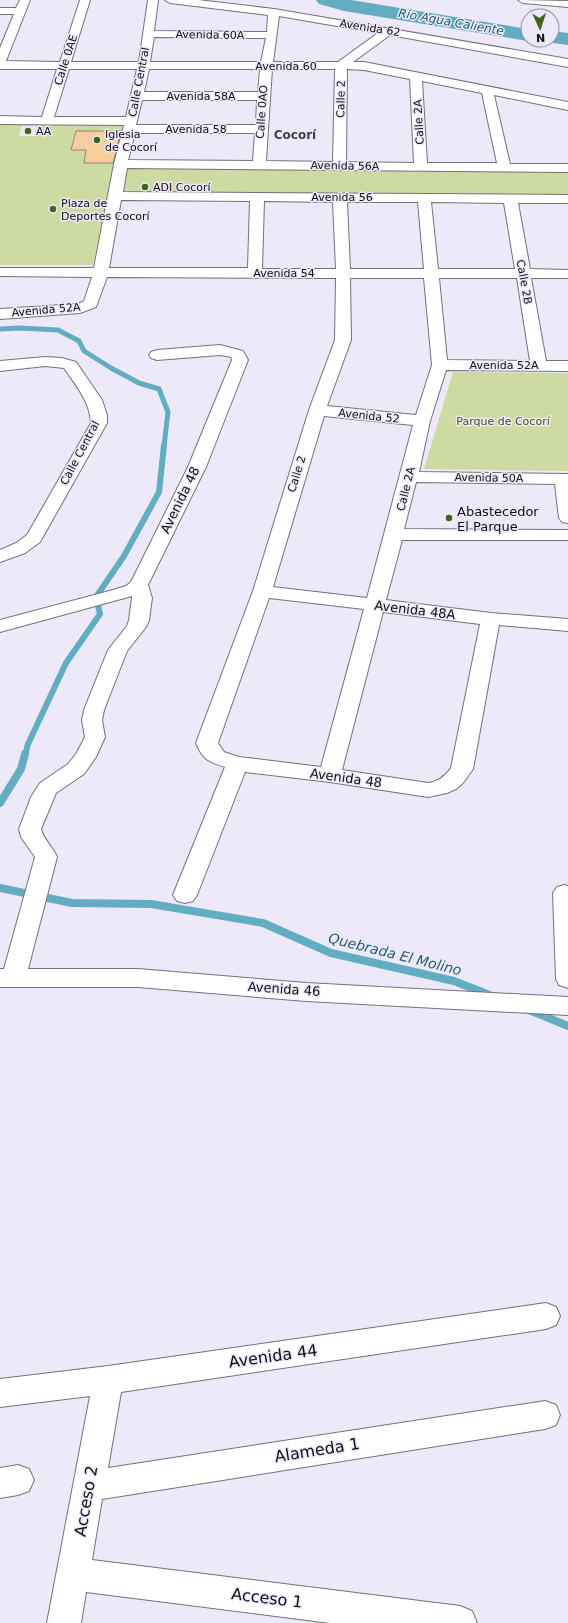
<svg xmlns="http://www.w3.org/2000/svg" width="568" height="1623" font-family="'DejaVu Sans',sans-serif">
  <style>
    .green { fill: #cddaa1; fill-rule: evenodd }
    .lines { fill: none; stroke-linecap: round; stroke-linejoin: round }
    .stream-far2 { stroke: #63adc2; stroke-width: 5 }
    .stream-far1 { stroke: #63adc2; stroke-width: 6 }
    .stream { stroke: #63adc2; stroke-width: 8 }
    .river { fill: #63adc2; fill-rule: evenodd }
    .building { fill: #f5ce9b; stroke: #91877b }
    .minor-casing { stroke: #74707d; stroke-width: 2 }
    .minor { fill: #fff; fill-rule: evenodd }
    .poi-dot { fill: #41631a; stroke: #eee9f9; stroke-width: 1.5 }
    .labels { text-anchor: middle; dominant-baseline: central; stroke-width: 3; stroke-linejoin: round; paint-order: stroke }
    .far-street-label { font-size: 11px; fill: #100e13; stroke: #eee9f9 }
    .far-poi-label { font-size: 11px; fill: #100e13; stroke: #eee9f9; text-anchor: start }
    .far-park-label { font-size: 11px; fill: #475210; stroke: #eee9f9 }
    .far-water-label { font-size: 12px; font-style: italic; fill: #225e6d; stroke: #eee9f9 }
    .far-neighbourhood-label { font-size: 12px; font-weight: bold; fill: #413d49; stroke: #eee9f9 }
    .street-label { font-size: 13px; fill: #100e13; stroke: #eee9f9 }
    .poi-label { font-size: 13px; fill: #100e13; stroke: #eee9f9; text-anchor: start }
    .water-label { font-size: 14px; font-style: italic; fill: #225e6d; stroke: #eee9f9 }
    .near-street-label { font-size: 16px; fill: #100e13; stroke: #eee9f9 }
  </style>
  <rect width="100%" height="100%" fill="#eee9f9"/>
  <!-- green -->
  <path class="green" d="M0,121L124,122L122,131H76L71,149L119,150L93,265H0ZM22,126H37L35,136H19Z
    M127,166L568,169V197L120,194Z
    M453,372L568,373V471L424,469Z"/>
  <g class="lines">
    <!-- stream-far2 -->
    <path class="stream-far2" d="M0,329L19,328L58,330L79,341L84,351L111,368L139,383L159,389L168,412L164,446"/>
    <!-- stream-far1 -->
    <path class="stream-far1" d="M25,755L28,744L66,663L100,614L96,597L124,556L159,492L164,445"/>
    <!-- stream -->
    <path class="stream" d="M0,803L21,769L25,754
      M0,888L72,903L151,904L263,923L331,953L454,981L492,996
      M529,1010L568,1026"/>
    <!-- river -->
    <path class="river" d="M316,0H351L528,29V40H533L528,41L344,11L319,4Z
      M552,31L568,33V45L544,42L543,40H552Z"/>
  </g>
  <!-- building -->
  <path class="building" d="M76,131H121L113,163H84L86,150H71Z"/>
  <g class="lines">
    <!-- minor casing -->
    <g class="minor-casing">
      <path id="minor" d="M20,0H30L6,61L60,62L80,0H90L71,62H139L148,0H158L154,31L267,32L268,15L170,3L165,0H198L274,9L568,59V67L390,35L353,62H364L568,102V110L494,95L510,164H568V172L127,168L123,192L568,195V203H518L530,269L568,270V278H531L546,361H568V371L446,370L430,421L419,472L568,474V523L562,522L559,518L555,484L416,482L404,529L568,530V540H402L386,600L491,613L568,619V631L499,625L473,769L463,783L456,789L447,793L428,797L330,782L245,772L197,895L193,901L185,903L177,901L173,895L225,767C209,762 203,760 196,743L253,591L309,410L335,340L336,278L107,277L96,307L80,313L0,319V309L78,304L84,301L92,277L0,276V268H94L114,164L124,125L0,124V116L42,117L57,69H0V48L14,14H0V8H16ZM279,16L378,33L338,62H273ZM154,37L266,38L261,62H150ZM69,69H137L126,117H54ZM149,69H260L258,92H144ZM272,69H335L333,162L266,161ZM347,69L364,70L410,79L414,163L346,162ZM422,81L482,93L497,163H427ZM142,100H257L256,125H136ZM135,133H255L253,161L128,160ZM121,200L250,201L248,268H109ZM264,201L333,202L336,269H262ZM347,202H418L424,269H350ZM431,202L504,203L515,269H438ZM350,278H424L432,365L416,415L327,406L351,340ZM439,278H517L530,361L447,360ZM324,416L413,425L367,598L273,587ZM269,598L364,609L321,767L239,757L224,752L218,743ZM383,612L480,624L451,768C445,776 438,782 428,783L342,770Z
        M518,0L568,1V7L523,3Z
        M220,345L243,351L248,360L206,467L148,585L152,598L149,620L146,627L127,651L104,710L102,720L105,737L96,757L84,774L56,793L41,829C43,839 53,847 57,857L28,969H138L306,983L568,997V1015L306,1001L138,987H0V969H4L35,857L21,837L19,829L31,797L40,783L68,764L76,754L85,737L82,720L84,710L108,650L127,626L129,620L132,598V596L0,632V620L113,590L126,586L131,582L188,467L232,360L231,357L220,355L157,360L151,358L149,355L151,352L157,350Z
        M45,357L62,358L76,362L102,400L107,415V423L40,542L25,553L0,562V550L16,543L27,535L91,423C90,401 76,386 64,368L45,366L0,371V361Z
        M565,885L568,886V988L559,985L556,979L553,893L557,887Z
        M546,1303L556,1307L560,1316L556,1325L546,1329L121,1392L108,1468L545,1401L556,1405L560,1415L556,1425L545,1429L102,1499L92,1560L460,1606L472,1611L477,1623H330L86,1592L81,1623H47L90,1396L0,1407V1379L108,1366Z
        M18,1465L29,1469L34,1480L29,1491L18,1495L0,1498V1468Z"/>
    </g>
    <!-- minor -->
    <use href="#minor" class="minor"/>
  </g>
  <!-- markers -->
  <g class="poi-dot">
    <circle cx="28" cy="131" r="4"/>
    <circle cx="97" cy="140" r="4"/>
    <circle cx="145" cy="187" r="4"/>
    <circle cx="53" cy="209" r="4"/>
    <circle cx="449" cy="518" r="4"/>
  </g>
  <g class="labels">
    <!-- far-street labels -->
    <g class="far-street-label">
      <text transform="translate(370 28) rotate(9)">Avenida 62</text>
      <text transform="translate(210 35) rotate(1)">Avenida 60A</text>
      <text transform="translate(66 60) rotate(-72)">Calle 0AE</text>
      <text x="286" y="66">Avenida 60</text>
      <text transform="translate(139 82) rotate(-79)">Calle Central</text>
      <text x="201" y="96">Avenida 58A</text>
      <text transform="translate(341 99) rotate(-89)">Calle 2</text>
      <text transform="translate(262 112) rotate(-86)">Calle 0AO</text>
      <text transform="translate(419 122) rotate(-93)">Calle 2A</text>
      <text x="196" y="129">Avenida 58</text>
      <text transform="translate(345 166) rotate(1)">Avenida 56A</text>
      <text x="342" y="197">Avenida 56</text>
      <text x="284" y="273">Avenida 54</text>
      <text transform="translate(524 282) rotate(80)">Calle 2B</text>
      <text transform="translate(46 310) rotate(-5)">Avenida 52A</text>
      <text x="504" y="365">Avenida 52A</text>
      <text transform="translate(369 416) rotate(6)">Avenida 52</text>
      <text transform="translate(80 453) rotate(-62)">Calle Central</text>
      <text transform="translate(297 474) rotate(-73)">Calle 2</text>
      <text transform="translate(489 478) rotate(1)">Avenida 50A</text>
      <text transform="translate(406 489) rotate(-76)">Calle 2A</text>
    </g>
    <!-- far-poi labels -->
    <g class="far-poi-label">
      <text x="36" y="131">AA</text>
      <text x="105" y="134">Iglesia<tspan x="105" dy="13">de Cocorí</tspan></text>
      <text x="153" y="187">ADI Cocorí</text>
      <text x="61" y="203">Plaza de<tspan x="61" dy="13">Deportes Cocorí</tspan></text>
    </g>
    <!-- far-park labels -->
    <g class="far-park-label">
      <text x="503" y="421">Parque de Cocorí</text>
    </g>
    <!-- far-water labels -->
    <g class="far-water-label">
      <text transform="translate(451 22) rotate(10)">Río Agua Caliente</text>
    </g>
    <!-- far-neighbourhood labels -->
    <g class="far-neighbourhood-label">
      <text x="295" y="135">Cocorí</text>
    </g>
    <!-- street labels -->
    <g class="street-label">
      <text transform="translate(180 500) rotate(-64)">Avenida 48</text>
      <text transform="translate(415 610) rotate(7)">Avenida 48A</text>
      <text transform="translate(346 778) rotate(8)">Avenida 48</text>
      <text transform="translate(284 989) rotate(4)">Avenida 46</text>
    </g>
    <!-- poi labels -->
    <g class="poi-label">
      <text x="457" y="511">Abastecedor<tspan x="457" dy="15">El Parque</tspan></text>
    </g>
    <!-- water labels -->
    <g class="water-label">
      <text transform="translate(395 954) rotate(14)">Quebrada El Molino</text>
    </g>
    <!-- near-street labels -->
    <g class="near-street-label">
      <text transform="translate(273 1356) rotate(-8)">Avenida 44</text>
      <text transform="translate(317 1450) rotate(-9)">Alameda 1</text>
      <text transform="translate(86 1501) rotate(-80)">Acceso 2</text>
      <text transform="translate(267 1598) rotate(7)">Acceso 1</text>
    </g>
  </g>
  <!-- north arrow -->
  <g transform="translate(540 28) rotate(177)"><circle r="19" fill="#eee9f9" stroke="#95919d"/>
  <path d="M0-3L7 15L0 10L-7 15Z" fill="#41631a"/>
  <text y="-6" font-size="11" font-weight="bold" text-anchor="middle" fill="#100e13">N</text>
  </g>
</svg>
